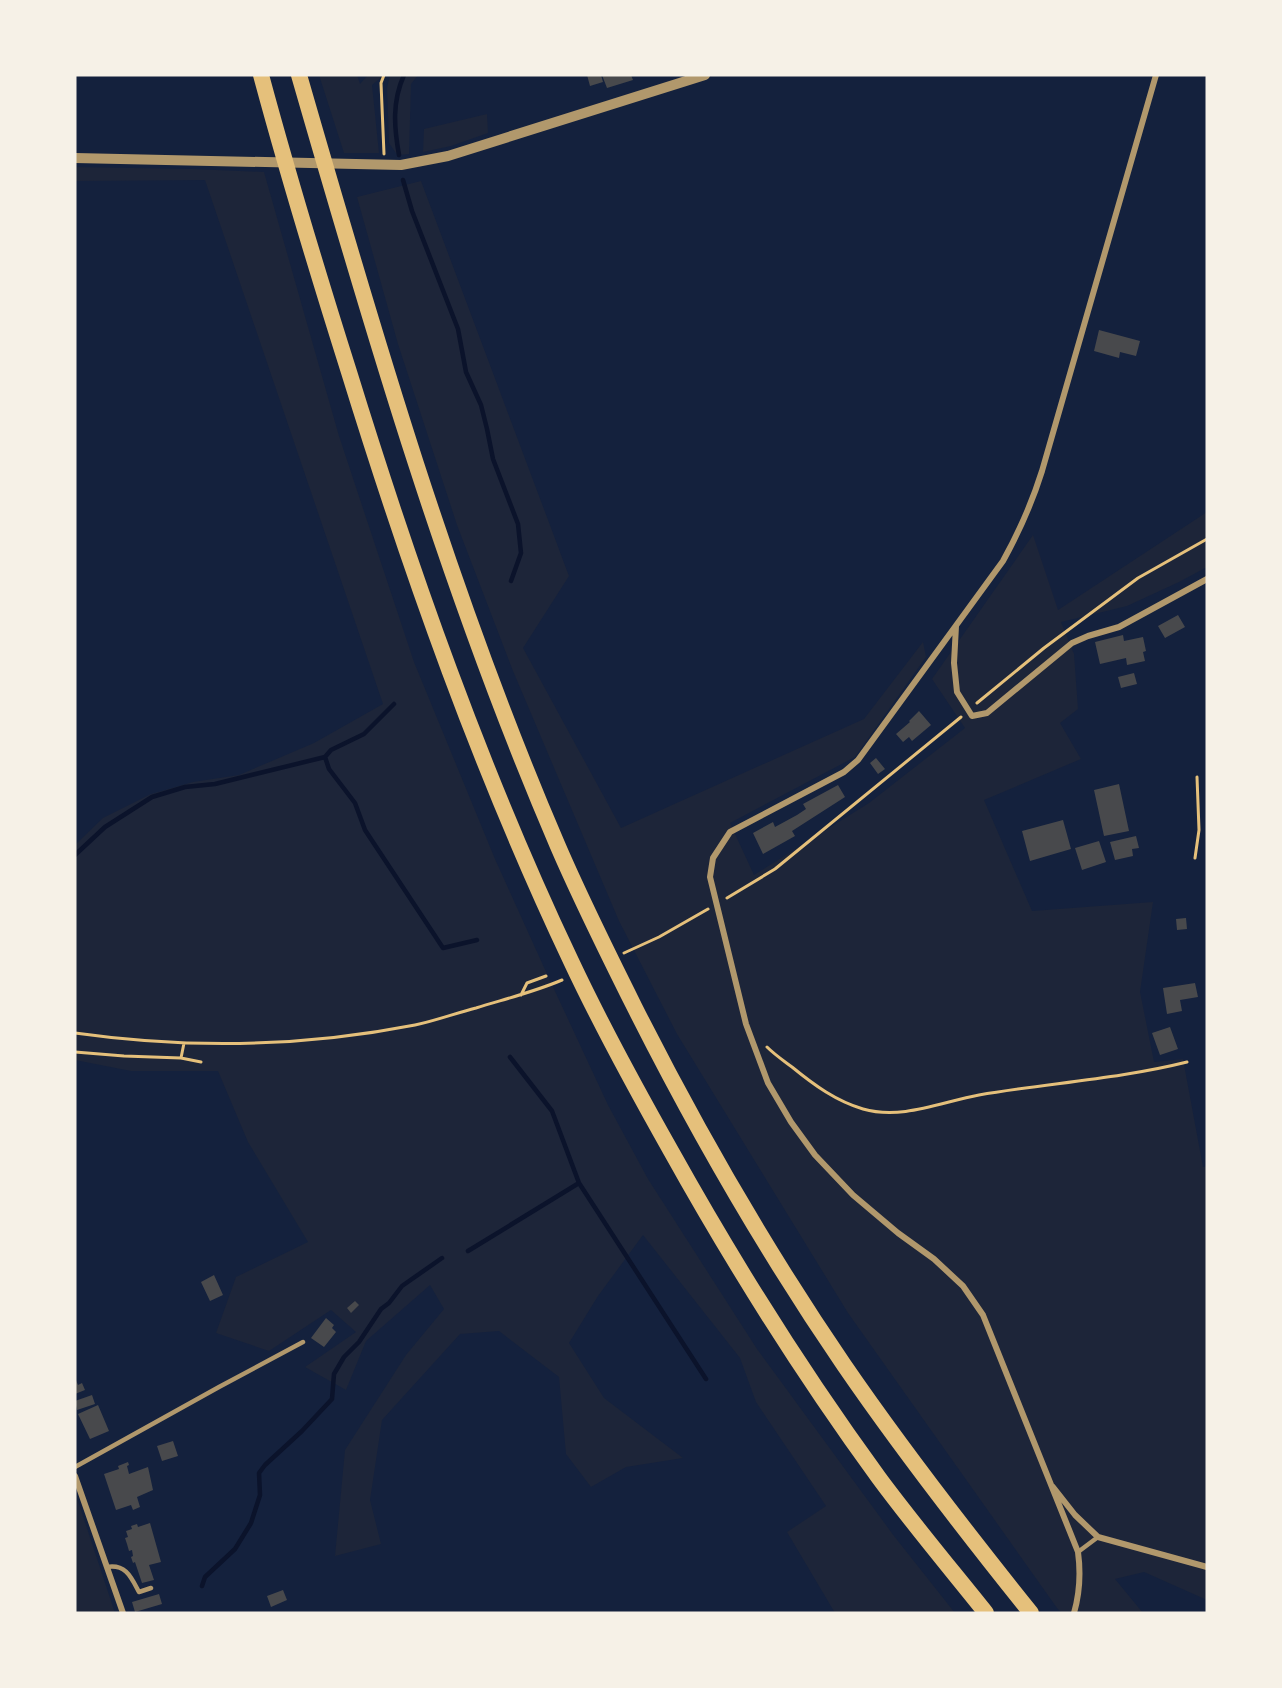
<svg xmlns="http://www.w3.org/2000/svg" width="1282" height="1688" font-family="'Open Sans',sans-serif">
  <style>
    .green { fill: #1d2539 }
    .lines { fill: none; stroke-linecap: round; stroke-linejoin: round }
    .stream { stroke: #0b132b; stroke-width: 4.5 }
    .building { fill: #48494c }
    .path { stroke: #e5c07b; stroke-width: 3 }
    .service { stroke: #b1986c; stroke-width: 4.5 }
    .minor { stroke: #b1986c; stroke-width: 6 }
    .tertiary { stroke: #b1986c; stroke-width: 10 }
    .motorway { stroke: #e5c07b; stroke-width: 16 }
  </style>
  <rect width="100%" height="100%" fill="#14213d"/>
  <!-- green -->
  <path class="green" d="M319,75H357L360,84L368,75H384L372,85L379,153H344Z
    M390,75H418L411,84L409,154L399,155L396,153L389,143L387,88Z
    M487,114L488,133L451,146L423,152L424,129Z
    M75,167L193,169L264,172L339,436L414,662L495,859L547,974L608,1105L648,1179L757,1349L894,1536L955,1613H835L787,1532L826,1506L756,1402L740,1358L643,1235L598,1296L569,1343L604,1398L683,1458L626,1467L591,1487L566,1454L559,1377L499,1331L460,1334L382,1420L370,1500L381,1544L335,1556L345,1450L406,1355L444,1309L430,1285L366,1341L346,1390L305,1367L356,1332L331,1310L269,1351L216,1333L236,1277L308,1242L248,1142L218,1071H131L75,1060V845L103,818L151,794L193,782L239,775L314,743L383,704L205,180L75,181Z
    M421,181L569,576L523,648L621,828L864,719L923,642L926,657L855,757L730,823L754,875L869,803L965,728L932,679L1033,535L1058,610L1207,512V567L1179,582L1127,606L1061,622L1074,654L1078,709L1060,723L1081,759L984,800L1032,911L1153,902L1140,992L1154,1062L1183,1059L1203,1167L1207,1166V1600L1144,1572L1115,1579L1143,1613H1062L1057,1608L848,1313L677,1034L619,921L513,671L457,525L398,344L357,197Z
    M75,1492L115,1613H75Z"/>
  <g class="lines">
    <!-- stream -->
    <path class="stream" d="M399,155C394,127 392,102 404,75
      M403,180L412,211L458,329L466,372L481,405L487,429L493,459L518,524L521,553L511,581
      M394,704L364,734L331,750L325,757L329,769L355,803L365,830L443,948L477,940
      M75,855L105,827L152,797L185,787L215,784L325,757
      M510,1057L552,1111L579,1183L706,1379
      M468,1251L579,1183
      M202,1586L205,1577L235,1549L251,1523L260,1495L259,1473L265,1465L302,1431L332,1399L334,1374L344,1357L359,1342L381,1309L389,1303L402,1286L442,1258"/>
  </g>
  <!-- building -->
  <path class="building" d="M587,75H601L603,82L590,86Z
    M602,75H631L633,80L607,88Z
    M1099,330L1140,341L1136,356L1120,352L1119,358L1094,351Z
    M1178,615L1185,627L1165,638L1158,626Z
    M1123,635L1124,641L1143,637L1146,651L1143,652L1145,661L1127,665L1126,658L1100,664L1095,642Z
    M1134,673L1137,684L1121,688L1118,677Z
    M919,711L931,725L912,741L909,737L903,742L896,734L910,722L909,721Z
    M876,758L885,769L878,774L870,763Z
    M1119,784L1129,831L1104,836L1094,790Z
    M838,785L845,797L792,831L795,836L763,854L753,833L773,822L775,827L797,815L806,809L803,804Z
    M1063,820L1071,849L1030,861L1022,831Z
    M1136,836L1139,848L1132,849L1133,856L1115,860L1110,842Z
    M1099,841L1106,862L1082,870L1075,848Z
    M1186,918L1187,929L1177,930L1176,919Z
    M1195,983L1198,997L1180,1000L1182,1011L1167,1014L1163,988Z
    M1170,1027L1178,1049L1160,1055L1152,1033Z
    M214,1275L223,1295L210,1301L201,1282Z
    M355,1301L359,1305L351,1313L347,1308Z
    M326,1318L334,1325L332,1328L336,1332L324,1347L311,1338Z
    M75,1378L78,1385L82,1383L85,1390L75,1394Z
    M92,1395L95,1404L77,1410L75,1401Z
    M98,1405L109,1431L90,1439L78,1414Z
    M173,1441L178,1456L162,1461L157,1446Z
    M128,1462L129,1465L127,1466L129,1474L148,1467L153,1490L137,1497L140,1507L133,1510L131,1505L116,1510L104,1474L119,1469L118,1466Z
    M150,1523L161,1562L149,1565L154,1580L142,1583L135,1562L133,1563L131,1557L133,1556L132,1550L129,1551L127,1544L125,1538L128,1537L126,1531L132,1529L131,1526L137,1524L138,1527Z
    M283,1590L287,1600L271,1607L267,1596Z
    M159,1594L162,1604L135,1612L132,1602Z"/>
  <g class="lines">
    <!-- path -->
    <path class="path" d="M384,154L381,83L384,75
      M977,703L1044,648L1138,578L1207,539
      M1195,858L1199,830L1197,777
      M727,898L775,869L961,717
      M624,953L659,937L708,909
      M521,995L527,983L546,976
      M75,1033C188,1049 303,1047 415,1025C435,1021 456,1013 476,1008C505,999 534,992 562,980
      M767,1047C775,1055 784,1061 792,1067C814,1085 836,1101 863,1109C902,1120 941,1102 979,1095C1049,1083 1119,1079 1187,1062
      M75,1052L124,1056L181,1058L201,1062
      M181,1058L184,1043"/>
    <!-- service -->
    <path class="service" d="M75,1467L219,1387L303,1342
      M1078,1552L1098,1537
      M107,1567C126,1564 131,1577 139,1592L151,1588"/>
    <!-- minor -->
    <path class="minor" d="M956,626L954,663L957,692L972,716L987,713L1072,643L1088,636L1119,627L1207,579
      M75,1476L123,1613
      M1053,1487L1075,1515L1098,1537L1207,1567
      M1074,1613C1080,1592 1081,1574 1078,1552L983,1315L963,1286L934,1259L898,1233L853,1195L815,1155L791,1122L768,1083L746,1024L710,877L713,858L730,832L844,772L858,760L1003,561C1019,532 1032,503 1042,471L1156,75"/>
    <!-- tertiary -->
    <path class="tertiary" d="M75,158L401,165L448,156L705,75"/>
    <!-- motorway -->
    <path class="motorway" d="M261,75C288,175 318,274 349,372C411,573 481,771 571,961C601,1025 636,1089 671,1151C734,1264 803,1374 879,1478C913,1524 950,1568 986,1613
      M299,75C374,335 450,595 557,844C581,900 608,954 635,1008C697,1131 766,1251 844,1365C903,1451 966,1532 1031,1613"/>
  </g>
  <!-- border -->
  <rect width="1282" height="1688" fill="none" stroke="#f6f1e7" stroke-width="153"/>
</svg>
